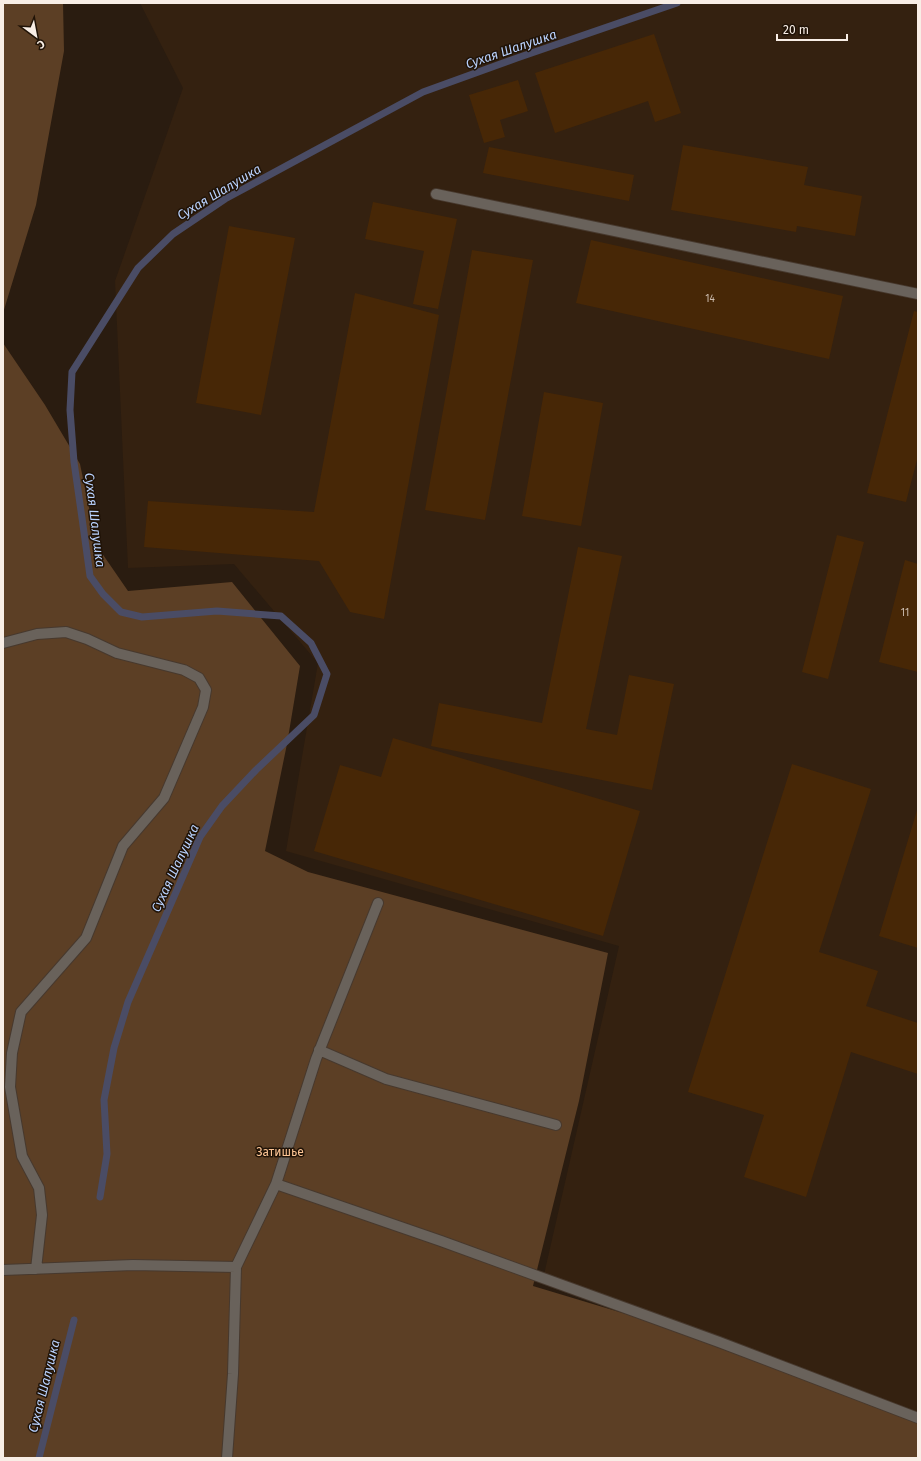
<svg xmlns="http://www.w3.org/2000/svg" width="921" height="1461" font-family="'Fira Sans',sans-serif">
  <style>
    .built { fill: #342110 }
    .green { fill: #5c3f25 }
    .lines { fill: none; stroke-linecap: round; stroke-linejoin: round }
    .stream { stroke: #4a4c65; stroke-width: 7 }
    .building { fill: #472706 }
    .minor-casing { stroke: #47392e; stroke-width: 12 }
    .minor { stroke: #69625b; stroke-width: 10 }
    .labels { text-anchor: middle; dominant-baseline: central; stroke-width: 3; stroke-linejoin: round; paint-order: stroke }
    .number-label { font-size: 10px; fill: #ccbcae }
    .park-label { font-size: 12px; fill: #fdc595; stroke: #201307 }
    .water-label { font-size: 13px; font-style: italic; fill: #b9d2fe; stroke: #201307 }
  </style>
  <rect width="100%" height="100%" fill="#2a1c10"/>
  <!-- built -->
  <path class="built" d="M140,3H918V1415L543,1279L619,946L286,851L318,663L234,564L128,568L115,281L183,88Z"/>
  <!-- green -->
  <path class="green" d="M3,3H63L64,51L36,205L3,313Z
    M3,343L45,405L80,464L97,546L128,591L232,582L300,666L287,744L265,851L308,872L608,953L579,1101L533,1286L719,1342L918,1418V1458H3Z"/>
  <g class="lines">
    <!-- stream -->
    <path class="stream" d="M100,1197L107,1154L104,1100L114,1048L128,1002L200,837L222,806L256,770L314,715L327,674L311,643L281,616L217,611L142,617L121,612L103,594L90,576L82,518L74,462L70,410L72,372L138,268L173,234L225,199L423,92L517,58L677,3
      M39,1458L74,1320"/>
  </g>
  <!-- building -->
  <path class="building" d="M654,34L681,113L655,122L648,101L555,133L535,73Z
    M518,80L528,111L500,120L505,137L484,143L469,95Z
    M683,145L808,167L804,185L862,196L855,236L797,226L796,232L671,210Z
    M489,147L634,175L629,201L483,173Z
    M373,202L457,219L438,309L413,304L424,251L365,239Z
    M229,226L295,238L261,415L196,403Z
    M591,240L843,296L829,359L576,303Z
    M472,250L533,260L485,520L425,510Z
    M355,293L439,315L384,619L350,612L319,561L144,547L148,501L314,512Z
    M914,311L918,312V456L906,502L867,493Z
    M544,392L603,403L581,526L522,516Z
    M837,535L864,542L828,679L802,672Z
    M578,547L622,556L586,729L617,735L629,675L674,684L652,790L431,746L439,703L542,723Z
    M905,560L918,564V672L879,662Z
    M393,738L640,811L603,936L314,851L340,765L381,777Z
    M792,764L871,789L819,952L878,971L866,1006L918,1023V1074L851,1052L806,1197L744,1177L764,1115L688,1092Z
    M918,807V948L879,936Z"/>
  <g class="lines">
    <!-- minor casing -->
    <g class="minor-casing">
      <path id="minor" d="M436,194L918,294
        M3,643L37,634L66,632L87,639L117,653L184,670L199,678L206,690L203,707L164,798L123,846L86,938L21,1012L12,1053L10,1087L22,1156L39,1188L42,1215L36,1269
        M319,1050L386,1079L556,1125
        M276,1184L316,1059L378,903
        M236,1267L276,1184L441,1241L719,1342L918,1418
        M3,1270L133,1265L236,1267L233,1374L227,1458"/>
    </g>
    <!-- minor -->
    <use href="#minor" class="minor"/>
  </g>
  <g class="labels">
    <!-- number labels -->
    <g class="number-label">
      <text x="710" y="299">14</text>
      <text x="905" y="613">11</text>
    </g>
    <!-- park labels -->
    <g class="park-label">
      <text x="280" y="1152">Затишье</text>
    </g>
    <!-- water labels -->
    <g class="water-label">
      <text transform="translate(511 49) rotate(-19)">Сухая Шалушка</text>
      <text transform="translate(219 192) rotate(-31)">Сухая Шалушка</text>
      <text transform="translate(95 520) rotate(83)">Сухая Шалушка</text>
      <text transform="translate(175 868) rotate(-65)">Сухая Шалушка</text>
      <text transform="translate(44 1386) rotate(-76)">Сухая Шалушка</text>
    </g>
  </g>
  <!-- border -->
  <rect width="921" height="1461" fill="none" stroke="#f8eee6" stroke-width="8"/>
  <!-- north arrow -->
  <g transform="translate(36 36) rotate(148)" stroke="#201307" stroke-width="3" paint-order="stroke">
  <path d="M0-3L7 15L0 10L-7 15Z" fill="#f8eee6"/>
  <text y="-6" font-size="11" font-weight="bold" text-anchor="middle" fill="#f8eee6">С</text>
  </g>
  <!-- scale -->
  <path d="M777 34v6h70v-6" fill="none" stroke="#f8eee6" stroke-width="2"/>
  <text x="783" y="34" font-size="12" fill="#f8eee6" stroke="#201307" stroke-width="3" paint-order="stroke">20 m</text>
</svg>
